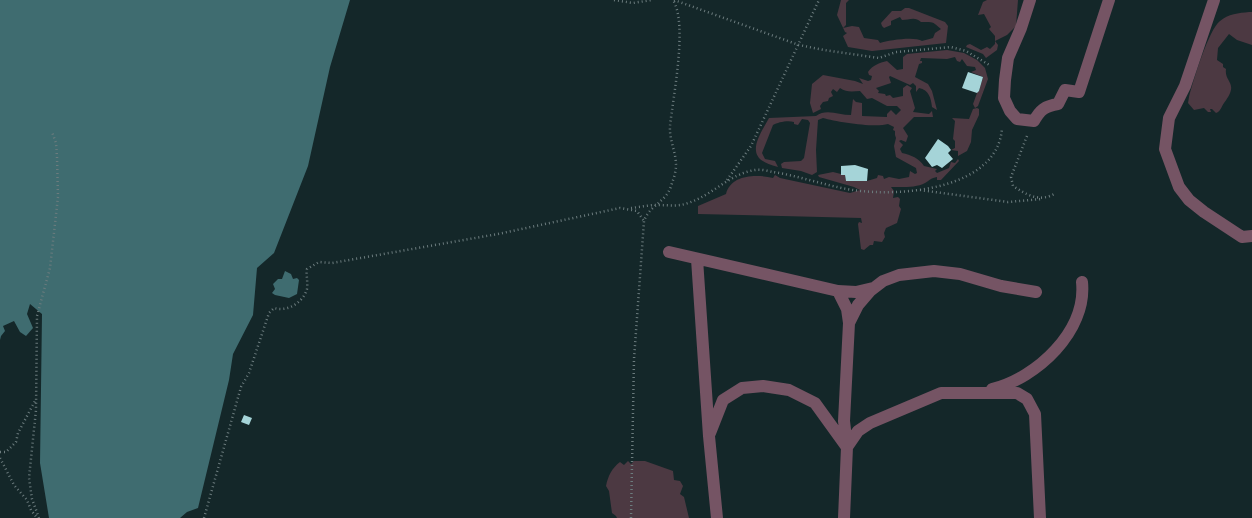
<svg xmlns="http://www.w3.org/2000/svg" width="1252" height="518" font-family="Roboto,sans-serif">
  <style>
    .green { fill: #4c3942 }
    .water { fill: #3f6c70 }
    .building { fill: #a5d4d8 }
    .lines { fill: none; stroke-linecap: round; stroke-linejoin: round }
    .path { stroke: #6c7c7e; stroke-width: 2.5; stroke-dasharray: 1 3; stroke-linecap: butt }
    .minor { stroke: #755464; stroke-width: 12 }
  </style>
  <rect width="100%" height="100%" fill="#142729"/>
  <!-- green -->
  <path class="green" d="M841,0H849L846,3V25L843,28L852,26L859,27L864,38L878,40L880,43C889,40 915,36 922,41L933,38L935,33L941,29C932,21 933,22 921,22C915,16 909,20 902,20L900,17L891,21V25L884,28L882,26L881,23L892,11H901L905,8H909L945,22L948,26L946,43L872,51L848,47L843,36L847,33L845,32L837,15Z
    M987,0H1018L1016,26L1007,35L995,41L998,45L997,50L986,58L983,54L966,47L967,45L970,44L981,50L987,47L990,49L995,44V36L989,29L991,27L984,14L978,15L983,2Z
    M1249,12H1252V45L1237,40L1229,34L1218,48L1217,60L1223,64V67L1226,69C1224,83 1240,82 1224,103C1221,107 1221,111 1216,113L1212,109H1210L1211,112H1208L1204,108L1194,110L1188,103L1189,97C1193,81 1209,29 1220,21C1228,14 1239,13 1249,12Z
    M947,50L964,53L977,60L985,68L988,79L978,106L975,108L973,104L977,93L979,91L983,77L971,72L976,70L975,67L967,66L962,59L960,62L957,61L955,57L947,59L921,58L920,61H922V63L919,64L915,77L928,84L932,91L937,110L932,107C931,98 929,90 919,88L916,92V86L913,83L910,85L890,76L889,77L891,83L876,88L879,91L878,93L885,94L886,96L890,95L893,98L903,96V88L907,85L912,88L910,91L915,108L913,112L929,114L932,111L933,117H914L903,128L908,136L906,142L901,140L899,141L903,145L900,149L902,153C911,155 919,158 924,166L937,169L935,171L937,173L949,168L951,162L955,163L958,159L959,161L941,180H937V177C931,178 930,180 925,183C916,188 901,187 891,187L894,191L893,198L898,197L900,199L899,206L901,209L897,223L886,228L884,233L885,237L882,242L874,241L873,245H870L864,250L861,249L858,224L859,222L862,223L861,218L698,214V206L726,194C731,174 757,174 773,178L775,175L780,178L850,193L860,190L854,187L819,177L818,175L833,172L845,175L846,181H867L877,178L878,175L883,176L884,179L889,177L899,179L909,177L910,171L915,174L917,173L916,168L896,157L894,146L896,138L895,135V131L893,130L894,127L888,124C875,128 837,122 823,118L818,120L816,150L817,172L812,175L801,171L782,168L781,164L784,162L801,161L804,158L810,123L808,120L802,119L798,125L794,124V122C788,120 778,122 773,125L762,153L765,159L775,161L778,167C744,159 756,141 769,118L816,116C826,108 839,115 851,115L853,99L856,102L862,103V116L887,117V114L891,110L896,115L901,110L897,106H887L872,98L867,99L860,91C854,91 847,93 840,88L837,92L833,89L831,92L833,96L829,98L828,101L823,102L820,106L821,109L813,113L810,103L812,84L823,75L855,81L863,84L859,78L868,81L871,80L872,76L869,75L868,72C873,65 879,63 887,61L897,70L903,69V57L907,54Z
    M977,108L979,109V115L972,130L971,142L967,151L958,156V151L951,150L955,148V141L953,139L955,121L952,118L969,119L973,109Z
    M628,461L631,464L634,461H645L673,471L674,480L680,481L683,486L680,494L684,497L689,518H617L616,516L612,513L609,491L606,486C608,476 612,468 620,462L624,465Z"/>
  <!-- water -->
  <path class="water" d="M0,0H350L330,67L308,166L274,253L257,268L253,315L233,354L229,380L198,508L187,512L180,518H49L40,463L42,314L30,304L27,314L33,328L26,336L20,332L14,321L3,326L5,331L1,336L0,340Z
    M285,271L291,274L293,279L297,278L299,280L297,294L289,298L275,295L272,293L275,289L273,284L278,279H282Z"/>
  <!-- building -->
  <path class="building" d="M968,72L983,77L979,91L977,93L962,88Z
    M938,139L948,146L951,150L948,153L953,159L942,168L937,165L932,167L925,158Z
    M855,165L868,169L867,181H846L845,175H841V166Z
    M244,415L252,418L249,425L241,422Z"/>
  <g class="lines">
    <!-- path -->
    <path class="path" d="M614,0L633,3L652,0
      M674,0L799,45L824,50L879,58L896,52L951,47L966,51L991,66
      M1027,136L1011,177L1013,186C1027,195 1040,203 1056,193
      M727,180L751,146L819,0
      M920,190L1008,202L1042,199
      M631,208C640,207 649,205 658,205C668,205 678,207 688,203C713,195 729,174 755,170C761,169 768,171 773,172C800,176 826,186 853,190C900,197 998,190 1002,128
      M0,452H6L16,442L18,433L35,401
      M0,458L14,485L27,500L31,510L37,518
      M39,518L32,499L29,478L36,410L37,316L50,268L58,197L57,157L56,143L52,132
      M204,518L241,387L249,373L269,313L274,308C287,312 303,303 307,289C308,282 306,276 307,269L319,262L332,263L498,234L620,208L637,211L644,221
      M631,518L634,359L644,221C650,204 667,203 672,183C674,178 676,171 676,165C676,152 669,139 670,126C673,97 688,24 673,0"/>
    <!-- minor -->
    <path class="minor" d="M1030,0L1021,28L1008,58L1005,80L1004,98L1010,111L1017,119L1034,121C1040,110 1045,106 1058,104L1065,90L1079,92L1109,0
      M1214,0L1185,86L1169,118L1165,149L1179,187L1189,200L1204,212L1242,237L1252,236
      M669,252L838,291
      M697,259L709,436L717,518
      M849,323L847,309L838,291L856,292L873,288
      M992,389C1037,378 1087,331 1082,282
      M710,433L723,400L742,388L763,386L789,390L815,403L846,446
      M847,447L858,431L870,423L941,393H1017L1027,399L1035,414L1040,518
      M844,518L847,447L844,421L849,323L858,305L870,291L883,281L899,275L934,271L960,274L1001,286L1036,292"/>
  </g>
</svg>
